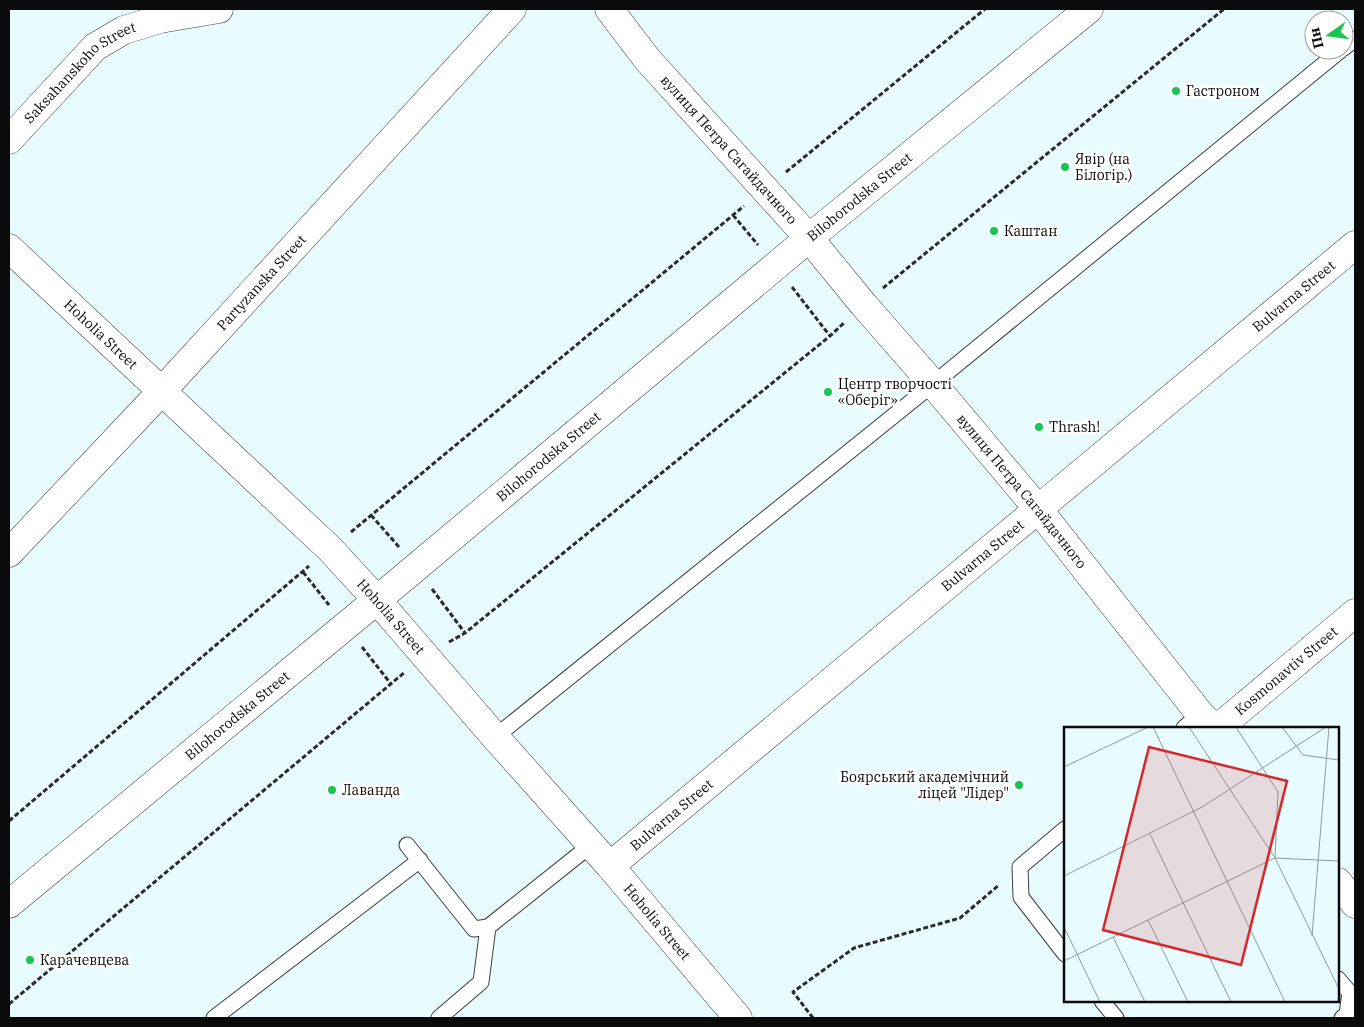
<svg xmlns="http://www.w3.org/2000/svg" width="1364" height="1027" font-family="'IBM Plex Serif',serif">
  <style>
    .lines { fill: none; stroke-linecap: round; stroke-linejoin: round }
    .service-casing { stroke: #3d3d3d; stroke-width: 17 }
    .minor-casing { stroke: #3d3d3d; stroke-width: 29 }
    .tertiary-casing { stroke: #3d3d3d; stroke-width: 29 }
    .path { stroke: #2c2c2c; stroke-width: 3; stroke-dasharray: 5 2.5; stroke-linecap: butt }
    .service { stroke: #fff; stroke-width: 15 }
    .minor { stroke: #fff; stroke-width: 28 }
    .tertiary { stroke: #fff; stroke-width: 28 }
    .poi-dot { fill: #18c550; stroke: #fff; stroke-width: 2 }
    .labels { text-anchor: middle; dominant-baseline: central; stroke-width: 5; stroke-linejoin: round; paint-order: stroke }
    .street-label { font-size: 14px; fill: #0a0a0a; stroke: #fff }
    .poi-label { font-size: 14px; fill: #0a0a0a; stroke: #fff; text-anchor: start }
    .inset-road { fill: none; stroke: #8f9b9d; stroke-width: 1 }
    .view { fill: #d62828; fill-opacity: 0.15; stroke: #d62828; stroke-width: 2.5 }
    .inset-edge { fill: none; stroke: #0a0a0a; stroke-width: 2.5 }
  </style>
  <rect width="100%" height="100%" fill="#e8fbff"/>
  <g class="lines">
    <!-- service casing -->
    <g class="service-casing">
      <path id="service" d="M1344,48L1355,39
        M1184,728L1200,714
        M495,737L933,384L1341,50
        M1065,829L1020,867L1021,897L1065,954
        M407,845L474,929L488,927L591,845
        M1338,979L1350,993L1347,1014L1342,1018
        M1102,1001L1116,1018
        M214,1018L420,860
        M439,1018L481,982L488,927"/>
    </g>
    <!-- minor casing -->
    <g class="minor-casing">
      <g id="minor">
        <path id="s1" d="M609,9L647,59L809,238L863,304L933,384L1038,509L1200,714L1214,728"/>
        <path id="s2" d="M9,140L95,47L124,30L160,19L219,9"/>
        <path id="s3" d="M9,248L330,549L377,600L495,737L610,866L738,1018"/>
        <path id="s4" d="M9,553L161,392L512,9"/>
        <path id="s5" d="M1218,728L1355,613"/>
        <path id="s6" d="M610,866L1355,245"/>
        <path d="M1338,882L1355,904"/>
      </g>
    </g>
    <!-- tertiary casing -->
    <g class="tertiary-casing">
      <g id="tertiary">
        <path id="s7" d="M9,904L377,600L809,238L1089,9"/>
      </g>
    </g>
    <!-- path -->
    <path class="path" d="M786,172L985,9
      M733,215L758,245
      M792,287L830,336
      M883,288L1224,9
      M371,515L399,547
      M351,532L744,206
      M303,572L329,605
      M432,589L465,633
      M449,642L465,633L830,336L845,322
      M362,647L391,684
      M9,821L309,566
      M9,1004L405,672
      M813,1018L793,992L854,948L960,918L999,885"/>
    <!-- service -->
    <use href="#service" class="service"/>
    <!-- minor -->
    <use href="#minor" class="minor"/>
    <!-- tertiary -->
    <use href="#tertiary" class="tertiary"/>
  </g>
  <!-- markers -->
  <g class="poi-dot">
    <circle cx="1176" cy="91" r="5"/>
    <circle cx="1065" cy="167" r="5"/>
    <circle cx="994" cy="231" r="5"/>
    <circle cx="828" cy="392" r="5"/>
    <circle cx="1039" cy="427" r="5"/>
    <circle cx="1019" cy="785" r="5"/>
    <circle cx="332" cy="790" r="5"/>
    <circle cx="30" cy="960" r="5"/>
  </g>
  <g class="labels">
    <!-- street labels -->
    <g class="street-label">
      <text stroke="none"><textPath href="#s2" startOffset="99">Saksahanskoho Street</textPath></text>
      <text stroke="none"><textPath href="#s1" startOffset="185">вулиця Петра Сагайдачного</textPath></text>
      <text stroke="none"><textPath href="#s7" startOffset="1106">Bilohorodska Street</textPath></text>
      <text stroke="none"><textPath href="#s4" startOffset="370">Partyzanska Street</textPath></text>
      <text stroke="none"><textPath href="#s6" startOffset="890">Bulvarna Street</textPath></text>
      <text stroke="none"><textPath href="#s3" startOffset="126">Hoholia Street</textPath></text>
      <text stroke="none"><textPath href="#s7" startOffset="701">Bilohorodska Street</textPath></text>
      <text stroke="none"><textPath href="#s1" startOffset="635">вулиця Петра Сагайдачного</textPath></text>
      <text stroke="none"><textPath href="#s6" startOffset="485">Bulvarna Street</textPath></text>
      <text stroke="none"><textPath href="#s3" startOffset="531">Hoholia Street</textPath></text>
      <text stroke="none"><textPath href="#s5" startOffset="89">Kosmonavtiv Street</textPath></text>
      <text stroke="none"><textPath href="#s7" startOffset="296">Bilohorodska Street</textPath></text>
      <text stroke="none"><textPath href="#s6" startOffset="80">Bulvarna Street</textPath></text>
      <text stroke="none"><textPath href="#s3" startOffset="936">Hoholia Street</textPath></text>
    </g>
    <!-- poi labels -->
    <g class="poi-label">
      <text x="1186" y="91">Гастроном</text>
      <text x="1075" y="159">Явір (на<tspan x="1075" dy="16">Білогір.)</tspan></text>
      <text x="1004" y="231">Каштан</text>
      <text x="838" y="384">Центр творчості<tspan x="838" dy="16">«Оберіг»</tspan></text>
      <text x="1049" y="427">Thrash!</text>
      <text x="1009" y="777" text-anchor="end">Боярський академічний<tspan x="1009" dy="16">ліцей "Лідер"</tspan></text>
      <text x="342" y="790">Лаванда</text>
      <text x="40" y="960">Карачевцева</text>
    </g>
  </g>
  <!-- overview -->
  <g transform="translate(1064 727)">
    <rect width="275" height="275" fill="#e8fbff"/>
    <path class="inset-road" d="M89,0L221,275M125,0L211,131L275,262M172,0L214,65L211,131M218,0L239,28L275,33M0,40L84,0M86,107L167,275M0,149L138,80L262,0M84,193L124,275M0,200L36,275M248,209L265,0M49,210L81,275M0,234L211,131L275,134"/>
    <path class="view" d="M85,20L223,54L177,238L39,203Z"/>
    <rect width="275" height="275" class="inset-edge"/>
  </g>
  <!-- border -->
  <rect width="1364" height="1027" fill="none" stroke="#0a0a0a" stroke-width="20"/>
  <!-- north arrow -->
  <g transform="translate(1329 35) rotate(256)"><circle r="24" fill="#ffffff" stroke="#9d9d9d"/>
  <path d="M0-4L9 19L0 12L-9 19Z" fill="#18c550"/>
  <text y="-8" font-size="14" font-weight="bold" text-anchor="middle" fill="#0a0a0a">Пн</text>
  </g>
</svg>
